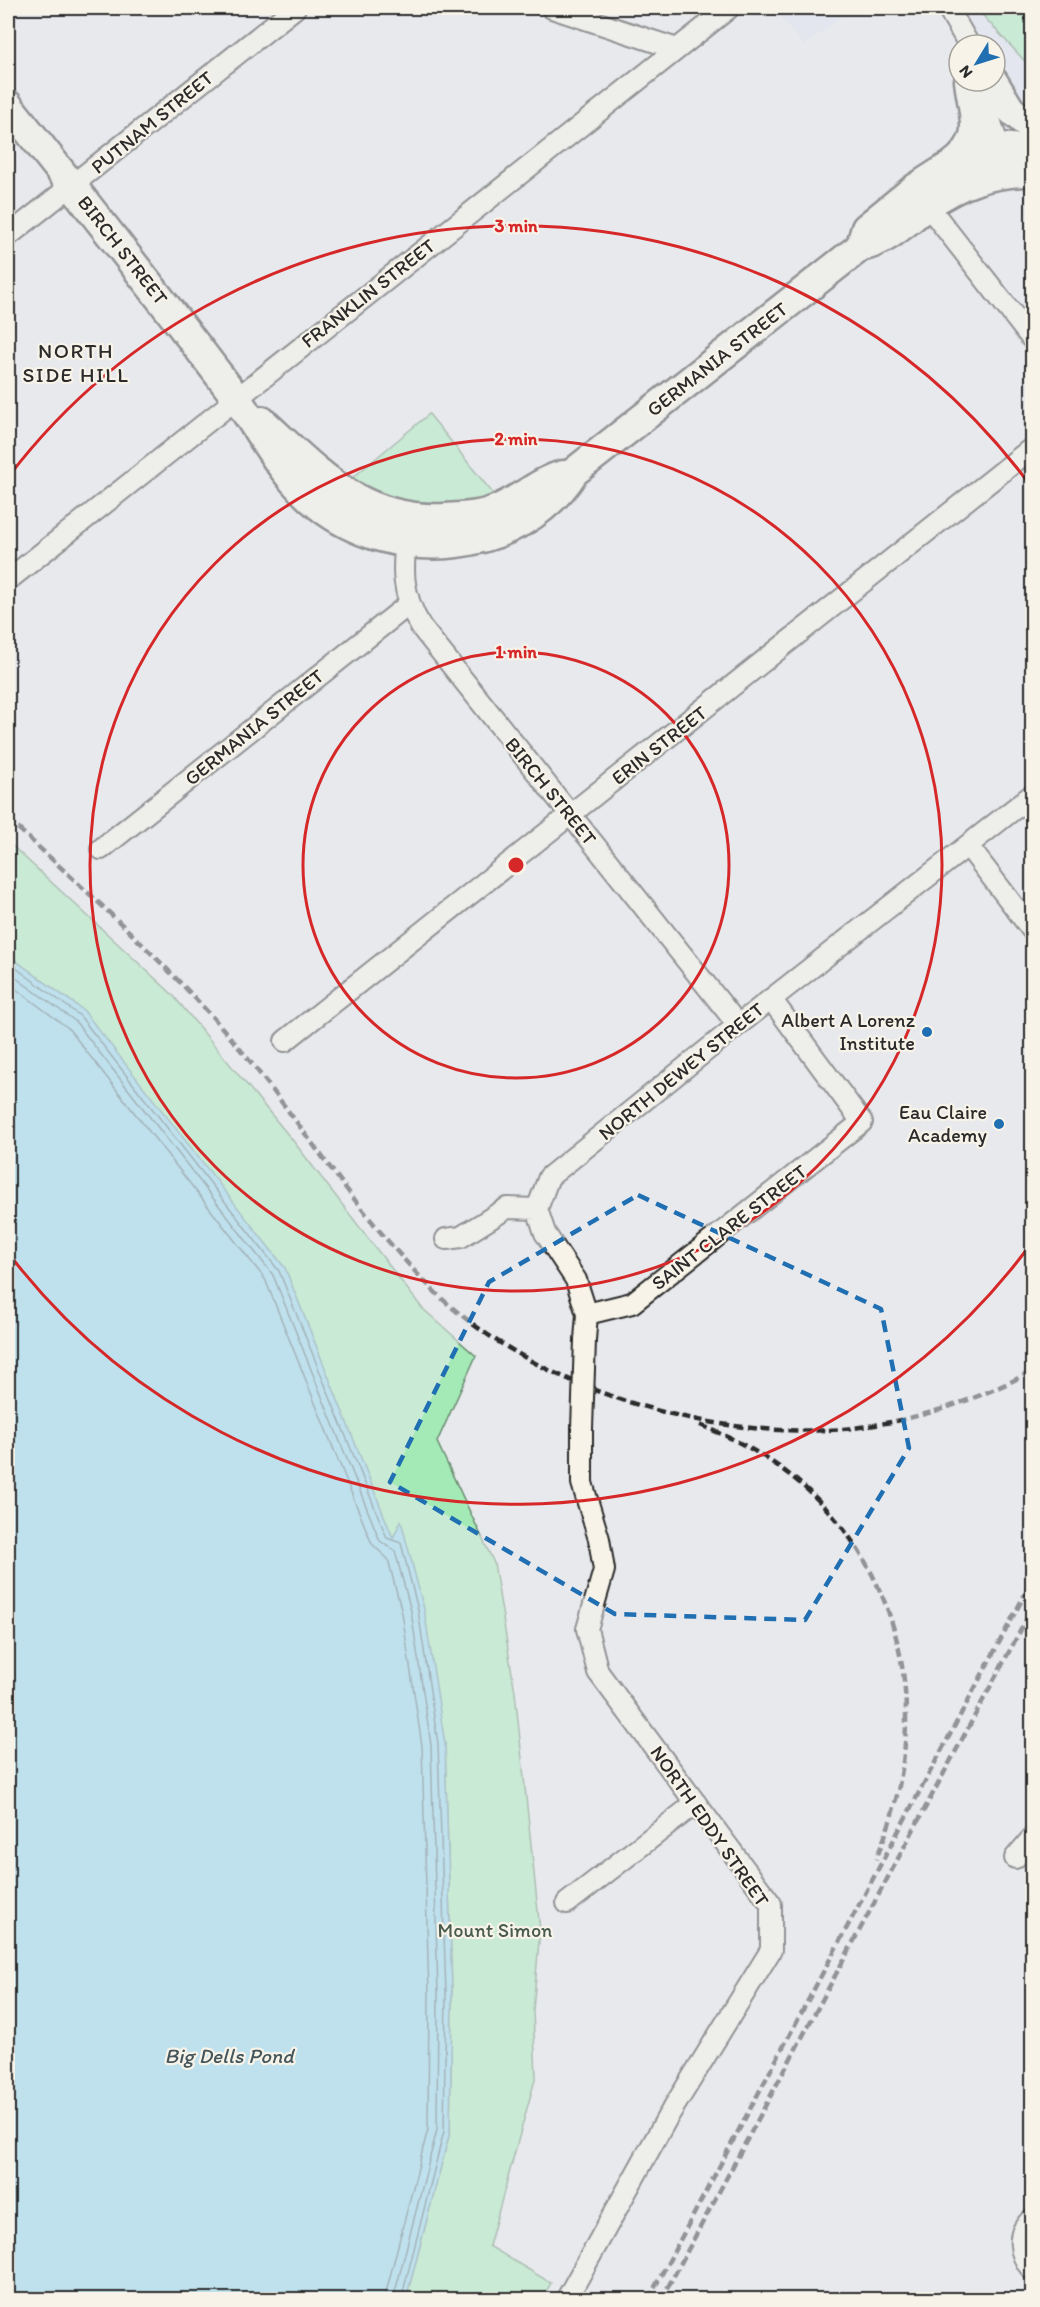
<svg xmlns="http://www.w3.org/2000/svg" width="1040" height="2307" font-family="Itim,sans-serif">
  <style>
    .built { fill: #dee2f0 }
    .green { fill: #a4eab6; stroke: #688a70; stroke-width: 1.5 }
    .water { fill: #8dd7ee; stroke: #6692a0; stroke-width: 1.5 }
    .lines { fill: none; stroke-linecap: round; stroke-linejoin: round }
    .shore { stroke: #527079; stroke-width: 1.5 }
    .minor-casing { stroke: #2b2b2b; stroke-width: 24 }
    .secondary-casing { stroke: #2b2b2b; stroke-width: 33 }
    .minor { stroke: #f7f3e8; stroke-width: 20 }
    .secondary { stroke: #f7f3e8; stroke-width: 28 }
    .rail { stroke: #2b2b2b; stroke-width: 4.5; stroke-dasharray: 9 4.5; stroke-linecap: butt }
    .minor-bridge-casing { stroke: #2b2b2b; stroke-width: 24; stroke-linecap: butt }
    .minor-bridge { stroke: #f7f3e8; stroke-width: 20 }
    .marked { fill: none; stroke: #1f6fb2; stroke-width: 4.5; stroke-dasharray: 12 8; stroke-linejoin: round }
    .ring { fill: none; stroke: #d62828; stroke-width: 3 }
    .poi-dot { fill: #1f6fb2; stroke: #f7f3e8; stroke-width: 2 }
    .labels { text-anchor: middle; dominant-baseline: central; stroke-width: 4.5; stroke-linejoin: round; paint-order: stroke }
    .street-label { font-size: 20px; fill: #2b2b2b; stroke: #f7f3e8 }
    .poi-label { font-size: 20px; fill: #2b2b2b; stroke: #f7f3e8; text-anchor: end }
    .park-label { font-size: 20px; fill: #495b4e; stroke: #f7f3e8 }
    .neighbourhood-label { font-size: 21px; letter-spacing: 1.5px; fill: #2b2b2b; stroke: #f7f3e8 }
    .water-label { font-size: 21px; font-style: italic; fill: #44565c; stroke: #f7f3e8 }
    .centre { fill: #d62828; stroke: #f7f3e8; stroke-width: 3 }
    .ring-label { font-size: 18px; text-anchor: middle; font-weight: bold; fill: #d62828; stroke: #f7f3e8; stroke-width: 4.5; stroke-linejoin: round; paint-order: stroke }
  </style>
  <rect width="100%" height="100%" fill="#e8e9ed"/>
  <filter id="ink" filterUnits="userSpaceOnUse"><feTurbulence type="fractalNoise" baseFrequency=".0167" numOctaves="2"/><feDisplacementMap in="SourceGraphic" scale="12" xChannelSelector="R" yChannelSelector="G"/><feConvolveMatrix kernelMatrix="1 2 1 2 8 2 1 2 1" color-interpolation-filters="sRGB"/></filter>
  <g filter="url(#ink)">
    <!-- built -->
    <path class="built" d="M773,8H851L804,46Z
      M948,8H1032V128L995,81V45H969Z"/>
    <!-- green -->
    <path class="green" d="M976,8H1031L1032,69Z
      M429,414L499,501L435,513L345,484Z
      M8,842L172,994L294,1142L422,1308L476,1356L437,1442L494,1563L515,1692L540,1930L533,2011L536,2076L489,2246L551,2283L542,2299H406L450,2132L452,1994L445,1744L401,1522L393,1538L84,1011L8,955Z"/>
    <!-- water -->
    <path class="water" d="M8,955L84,1011L285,1268L393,1538L401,1521L424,1609L445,1744L452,1994L450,2132L406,2299H8Z"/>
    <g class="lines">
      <!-- shore -->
      <path class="shore" d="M8,962L80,1016L279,1271L387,1538L401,1543L418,1610L438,1744L446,1994L444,2131L401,2300
        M8,972L75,1021L273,1275L380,1541L395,1551L411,1611L431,1745L438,1994L437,2130L393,2300
        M8,983L68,1028L265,1279L372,1544L388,1559L402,1613L422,1746L429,1994L428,2129L384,2300"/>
      <!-- minor casing -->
      <g class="minor-casing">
        <path id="minor" d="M552,8L677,49
          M948,8L969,45
          M981,91L1002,157
          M921,197L1032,339
          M8,236L295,8
          M407,531C402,569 401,593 421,627L738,1025
          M8,580L729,8
          M968,846L1032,930
          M101,849L408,605
          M285,1041L1032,448
          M537,1209L549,1177L738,1025L1032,795
          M537,1209L545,1233L576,1280L587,1314L585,1340
          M446,1239L461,1237L507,1208L537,1209
          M587,1314L632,1303L862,1122L771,999
          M1015,1858L1032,1838
          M567,1903L696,1803
          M1032,2219C1015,2234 1019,2254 1032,2270
          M566,2300L667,2118L771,1950V1904L598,1672L587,1629L604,1570L599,1539L582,1483V1428"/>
      </g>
      <!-- secondary casing -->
      <g class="secondary-casing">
        <path id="secondary" d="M993,81L1010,109L1032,128
          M8,105C82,198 156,292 228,387C259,427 278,473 318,505C394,566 520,557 574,472L860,247C888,241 905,222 927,206C961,182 992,172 1032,172
          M952,165C987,139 973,116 969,81
          M862,241L866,228L914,189L945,169L971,156L1000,147L1032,150
          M262,421C319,473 361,522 445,518C460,517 476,517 490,512C517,503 537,482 563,475"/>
      </g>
      <!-- minor -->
      <use href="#minor" class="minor"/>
      <!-- secondary -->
      <use href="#secondary" class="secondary"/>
      <!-- rail -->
      <path class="rail" d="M8,819C82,887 157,954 224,1030C295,1112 352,1208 429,1286C527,1386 705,1441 843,1429C909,1423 974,1402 1032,1371
        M700,1425C883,1494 951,1684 876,1859
        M648,2300L1032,1581
        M661,2300L1032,1609"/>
      <!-- minor-bridge casing -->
      <g class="minor-bridge-casing">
        <path id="minor-bridge" d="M582,1428L585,1340"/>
      </g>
      <!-- minor-bridge -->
      <use href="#minor-bridge" class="minor-bridge"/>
    </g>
  </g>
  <!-- marked area -->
  <path d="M0 0H1040V2307H0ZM638,1195L881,1309L909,1448L805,1620L615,1614L390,1482L489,1282Z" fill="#e8e9ed" fill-opacity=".55" fill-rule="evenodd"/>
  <path class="marked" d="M638,1195L881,1309L909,1448L805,1620L615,1614L390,1482L489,1282Z"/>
  <!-- distance rings -->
  <g class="ring">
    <circle cx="516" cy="865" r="213"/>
    <circle cx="516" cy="865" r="426"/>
    <path d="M1030 1245A639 639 0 0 1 9 1254M9 476A639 639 0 0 1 1030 485"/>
  </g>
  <!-- markers -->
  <g class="poi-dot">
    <circle cx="927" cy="1032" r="6"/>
    <circle cx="999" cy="1124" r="6"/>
  </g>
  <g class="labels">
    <!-- street labels -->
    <g class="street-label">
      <text transform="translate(152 122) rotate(-39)">PUTNAM STREET</text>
      <text transform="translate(123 250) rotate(52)">BIRCH STREET</text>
      <text transform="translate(368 293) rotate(-38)">FRANKLIN STREET</text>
      <text transform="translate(717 359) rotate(-38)">GERMANIA STREET</text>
      <text transform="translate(254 727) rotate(-39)">GERMANIA STREET</text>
      <text transform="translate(659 745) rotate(-38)">ERIN STREET</text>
      <text transform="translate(551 791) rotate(51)">BIRCH STREET</text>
      <text transform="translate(681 1071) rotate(-39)">NORTH DEWEY STREET</text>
      <text transform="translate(729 1227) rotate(-38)">SAINT CLARE STREET</text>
      <text transform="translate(710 1826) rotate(55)">NORTH EDDY STREET</text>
    </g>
    <!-- poi labels -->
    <g class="poi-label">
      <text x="915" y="1020">Albert A Lorenz<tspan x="915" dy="23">Institute</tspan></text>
      <text x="987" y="1112">Eau Claire<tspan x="987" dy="23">Academy</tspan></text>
    </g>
    <!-- park labels -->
    <g class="park-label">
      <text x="495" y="1930">Mount Simon</text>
    </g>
    <!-- neighbourhood labels -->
    <g class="neighbourhood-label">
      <text x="76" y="350">NORTH<tspan x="76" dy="24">SIDE HILL</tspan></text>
    </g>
    <!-- water labels -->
    <g class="water-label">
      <text x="229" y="2055">Big Dells Pond</text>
    </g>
  </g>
  <circle cx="516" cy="865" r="9" class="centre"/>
  <g class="ring-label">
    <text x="516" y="232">3 min</text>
    <text x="516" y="445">2 min</text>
    <text x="516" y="658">1 min</text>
  </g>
  <!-- margin -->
  <rect width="1040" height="2307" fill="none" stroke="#f7f3e8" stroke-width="30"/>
  <rect x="15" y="15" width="1010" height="2277" fill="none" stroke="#2b2b2b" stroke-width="2" filter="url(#ink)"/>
  <!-- north arrow -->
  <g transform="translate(977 63) rotate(232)"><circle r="28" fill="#f7f3e8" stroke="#a5a39c" stroke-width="1.5"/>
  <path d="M0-4.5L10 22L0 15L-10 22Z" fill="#1f6fb2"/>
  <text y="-9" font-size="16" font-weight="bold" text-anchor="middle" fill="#2b2b2b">N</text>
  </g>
</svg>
